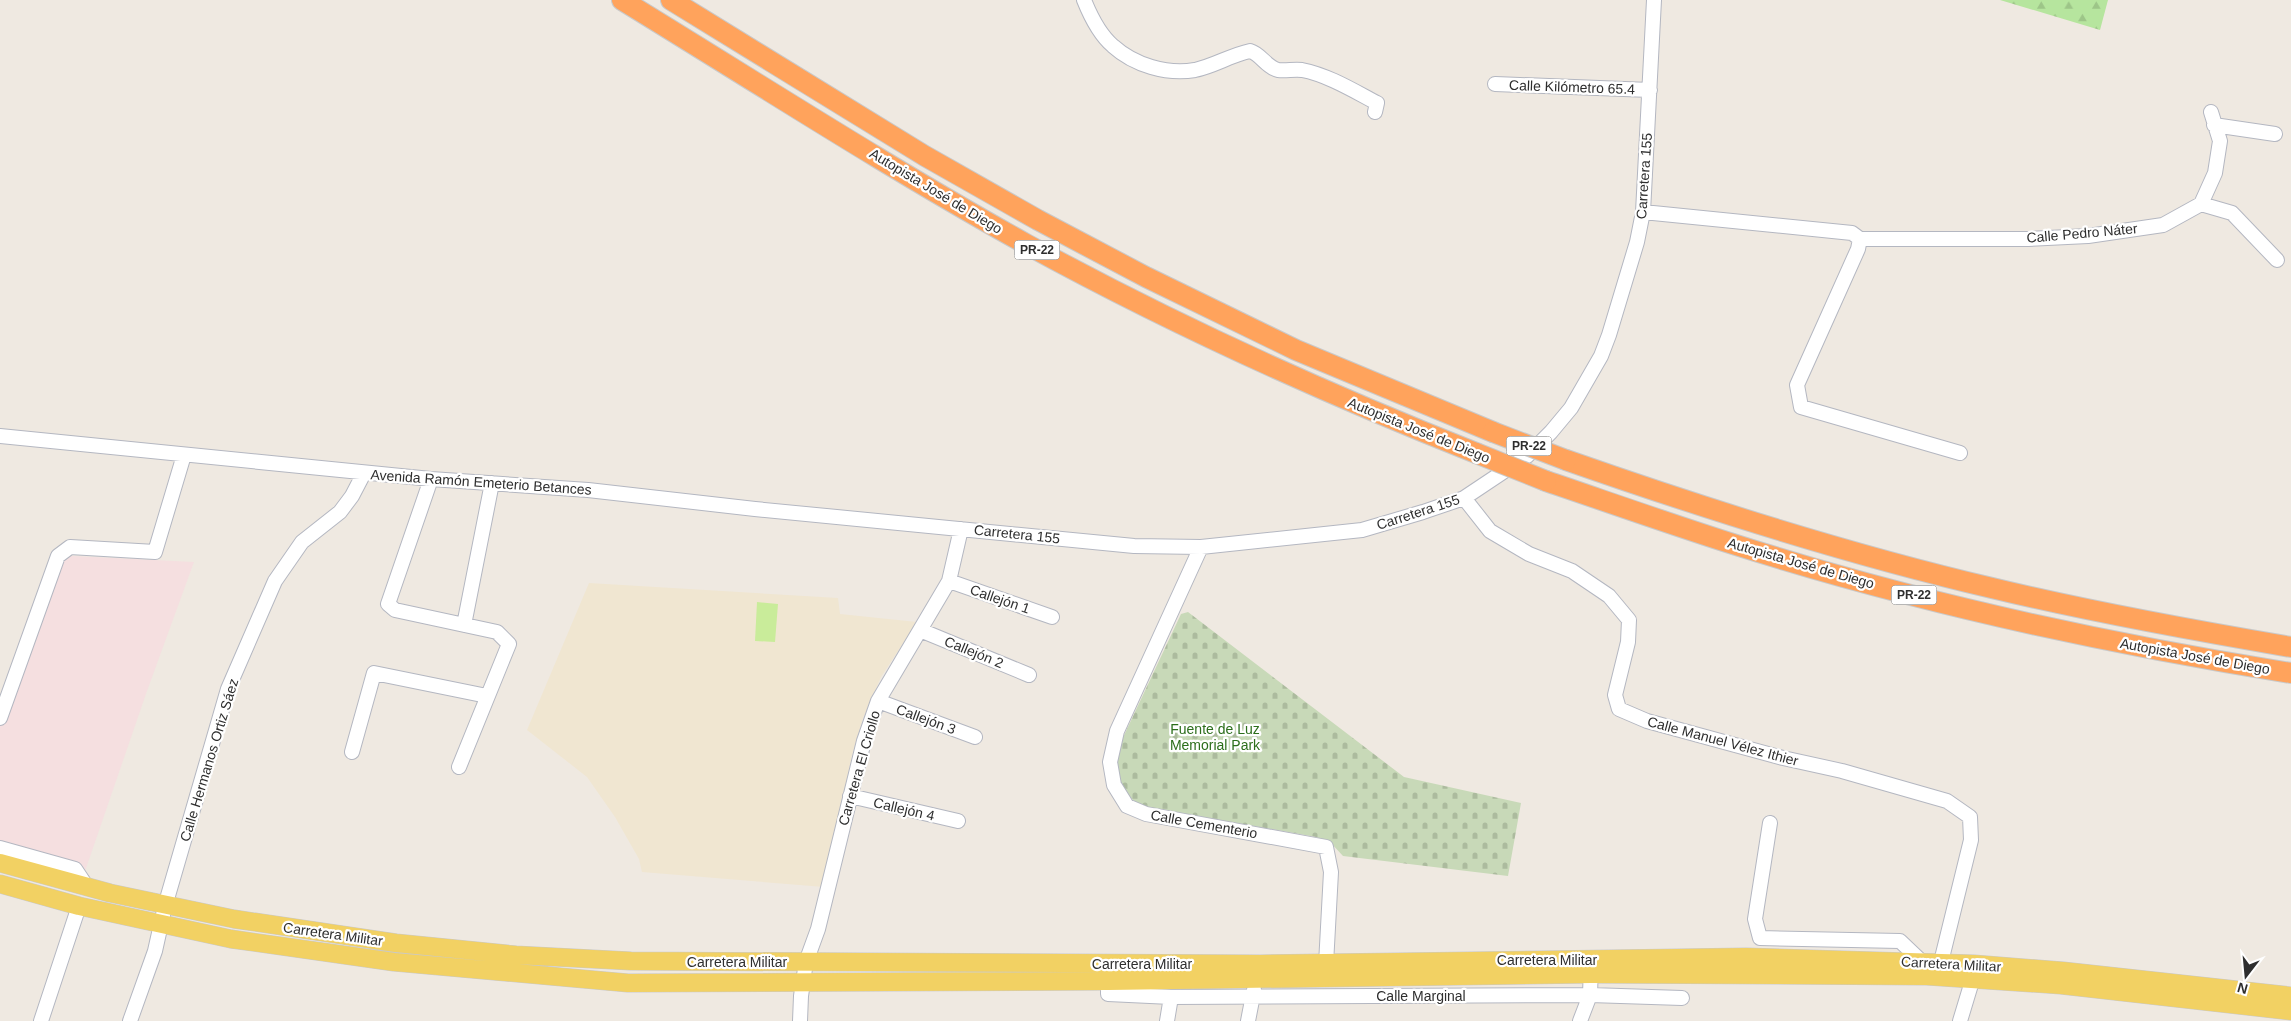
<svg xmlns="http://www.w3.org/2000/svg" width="2291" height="1021" font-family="Helvetica,sans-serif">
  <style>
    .education { fill: #f0e6d1 }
    .medical { fill: #f5dfe0 }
    .forest { fill: url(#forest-firs) }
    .cemetery { fill: url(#cemetery-stones) }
    .pitch { fill: #c9ec9a }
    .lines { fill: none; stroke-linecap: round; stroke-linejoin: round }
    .minor-casing { stroke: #b4b7c1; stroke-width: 16 }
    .major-casing { stroke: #c9c9c9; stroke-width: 19 }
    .highway-casing { stroke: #c9c9c9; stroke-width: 22 }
    .minor { stroke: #fff; stroke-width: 14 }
    .major { stroke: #f2d163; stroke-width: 18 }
    .highway { stroke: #ffa35c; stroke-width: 20 }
    .highway-bridge-casing { stroke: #c9c9c9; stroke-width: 22; stroke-linecap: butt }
    .highway-bridge { stroke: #ffa35c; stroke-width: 20 }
    .labels { text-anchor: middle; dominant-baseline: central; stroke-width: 4.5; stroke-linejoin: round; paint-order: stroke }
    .shield { fill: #fff; stroke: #6d6d6d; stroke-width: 1 }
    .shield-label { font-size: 12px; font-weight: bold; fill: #2e2e2e }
    .street-label { font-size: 14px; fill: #2e2e2e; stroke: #fff }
    .park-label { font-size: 14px; fill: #2c6e1b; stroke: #fff }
  </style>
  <defs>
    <pattern id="forest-firs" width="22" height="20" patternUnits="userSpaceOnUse" patternTransform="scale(1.25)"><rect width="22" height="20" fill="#b6e59e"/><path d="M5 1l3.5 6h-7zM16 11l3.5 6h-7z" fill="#9dc588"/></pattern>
    <pattern id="cemetery-stones" width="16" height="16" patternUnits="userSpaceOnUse" patternTransform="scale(1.25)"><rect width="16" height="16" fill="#c8d9b8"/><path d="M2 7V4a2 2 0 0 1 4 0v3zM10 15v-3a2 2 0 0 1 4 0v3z" fill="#acbb9e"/></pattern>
  </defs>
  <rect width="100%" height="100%" fill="#efe9e1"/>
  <!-- education -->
  <path class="education" d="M589,583L838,598L840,614L917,622L881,677L863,718L852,755L824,887L642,872L639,859L615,817L587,777L527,730Z"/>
  <!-- medical -->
  <path class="medical" d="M52,555L194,562L147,691L82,880L0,855V698Z"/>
  <!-- forest -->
  <path class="forest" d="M2000,0H2108L2100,30Z"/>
  <!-- cemetery -->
  <path class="cemetery" d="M1188,612L1404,777L1521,803L1508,876L1343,856L1330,842L1316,837L1141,806C1119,792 1114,771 1119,746L1181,614Z"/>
  <!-- pitch -->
  <path class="pitch" d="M757,602L778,604L775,642L755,641Z"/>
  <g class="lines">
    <!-- minor casing -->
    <g class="minor-casing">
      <path id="minor" d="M1084,0C1090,15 1100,35 1113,46C1134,65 1167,75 1195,70C1214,66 1231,55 1250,51C1261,54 1266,67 1278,70C1286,71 1294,69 1302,70C1328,75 1354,91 1377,103L1375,112
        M1495,84L1650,90
        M2214,125L2275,134
        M2201,204L2232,213L2277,260
        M1643,212L1852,233L1860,239
        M1860,239H2028L2088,236L2163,225L2201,204L2215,173L2220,141L2211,112
        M1860,239L1858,249L1797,385L1801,407L1960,453
        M0,436L431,479L588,490L755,509L1134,546L1201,547L1362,530L1423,512L1464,498L1527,456L1551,432L1571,408L1601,356L1609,335L1637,242L1643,212L1654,0
        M431,479L388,604L395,610L497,632L509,644L459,767
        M1464,498L1490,531L1529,554L1572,571L1609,596L1629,620L1628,642L1615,695L1619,709L1647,721L1783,758L1842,771L1947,801L1970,817L1971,840L1941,962
        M1201,547L1117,731L1110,762L1114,785L1127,806L1146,814L1326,847L1331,872L1326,964
        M949,581L1052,617
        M464,625L492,483
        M920,630L1029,675
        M878,701L975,737
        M0,718L58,556L70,547L155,552L184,455
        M352,752L374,673L487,696
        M850,796L958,821
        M0,848L75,869L87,887
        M1760,938L1900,941L1921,961
        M1760,938L1755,919L1770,823
        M1108,981V994L1171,997L1590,995L1682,998
        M41,1021L79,906
        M130,1021L155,951L165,906L228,689L275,581L302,542L340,512L352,496L364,473
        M800,1021L801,996L806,962L818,929L864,741L878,701L949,581L961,529
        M1167,1021L1171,997
        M1248,1021L1254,990
        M1580,1021L1590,995L1591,964
        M1960,1021L1973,978"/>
    </g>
    <!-- major casing -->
    <g class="major-casing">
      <path id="major" d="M0,863L110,893L234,919L396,943L516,955L631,961L1260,964L1746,957L1974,964L2063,971L2291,996
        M0,884L79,906L231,939L394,962L628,983L1108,981L1591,974L1927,976L2061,985L2291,1011"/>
    </g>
    <!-- highway casing -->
    <g class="highway-casing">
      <path id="highway" d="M622,0C756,82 889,168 1026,244C1172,324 1322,392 1476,453
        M671,0L925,156L1038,220L1146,277L1296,350L1493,432
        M1566,460C1706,509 1847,554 1992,588C2091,612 2191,630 2291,647
        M1546,481C1608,502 1670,524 1733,544C1915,602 2103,643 2291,673"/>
    </g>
    <!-- minor -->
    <use href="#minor" class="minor"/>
    <!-- major -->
    <use href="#major" class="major"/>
    <!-- highway -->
    <use href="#highway" class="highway"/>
    <!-- highway-bridge casing -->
    <g class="highway-bridge-casing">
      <path id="highway-bridge" d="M1493,432L1566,460
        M1476,453L1546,481"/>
    </g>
    <!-- highway-bridge -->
    <use href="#highway-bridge" class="highway-bridge"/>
  </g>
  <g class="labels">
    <!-- shield labels -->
    <g class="shield">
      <rect x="1014.5" y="240.5" width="45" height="19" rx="4"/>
      <rect x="1506.5" y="436.5" width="45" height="19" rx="4"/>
      <rect x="1891.5" y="585.5" width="45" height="19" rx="4"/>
    </g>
    <g class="shield-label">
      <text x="1037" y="250">PR-22</text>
      <text x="1529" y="446">PR-22</text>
      <text x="1914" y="595">PR-22</text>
    </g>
    <!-- street labels -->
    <g class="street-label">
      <text transform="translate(1572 87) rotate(2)">Calle Kilómetro 65.4</text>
      <text transform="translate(1644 176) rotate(-86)">Carretera 155</text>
      <text transform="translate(936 191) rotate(31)">Autopista José de Diego</text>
      <text transform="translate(2082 233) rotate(-5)">Calle Pedro Náter</text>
      <text transform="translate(1419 430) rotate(22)">Autopista José de Diego</text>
      <text transform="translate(481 482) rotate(4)">Avenida Ramón Emeterio Betances</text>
      <text transform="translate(1418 512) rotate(-18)">Carretera 155</text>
      <text transform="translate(1017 534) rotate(6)">Carretera 155</text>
      <text transform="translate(1801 563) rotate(16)">Autopista José de Diego</text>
      <text transform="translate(1000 599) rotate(19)">Callejón 1</text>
      <text transform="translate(974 652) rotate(22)">Callejón 2</text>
      <text transform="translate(2195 656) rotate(10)">Autopista José de Diego</text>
      <text transform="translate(926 719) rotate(20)">Callejón 3</text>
      <text transform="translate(1723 741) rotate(15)">Calle Manuel Vélez Ithier</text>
      <text transform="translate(209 760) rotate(-73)">Calle Hermanos Ortiz Sáez</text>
      <text transform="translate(859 768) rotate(-74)">Carretera El Criollo</text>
      <text transform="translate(904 809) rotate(13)">Callejón 4</text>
      <text transform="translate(1204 824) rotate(10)">Calle Cementerio</text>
      <text transform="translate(333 934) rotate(8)">Carretera Militar</text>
      <text x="1547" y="960">Carretera Militar</text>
      <text x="737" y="962">Carretera Militar</text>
      <text x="1142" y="964">Carretera Militar</text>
      <text transform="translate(1951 964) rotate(3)">Carretera Militar</text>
      <text x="1421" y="996">Calle Marginal</text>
    </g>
    <!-- park labels -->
    <g class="park-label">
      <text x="1215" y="729">Fuente de Luz<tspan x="1215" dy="16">Memorial Park</tspan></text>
    </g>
  </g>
  <!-- north arrow -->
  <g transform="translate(2246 976) rotate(196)" stroke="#ffffff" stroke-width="4" paint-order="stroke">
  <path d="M0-4L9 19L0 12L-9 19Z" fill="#2e2e2e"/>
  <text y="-8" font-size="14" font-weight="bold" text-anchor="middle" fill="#2e2e2e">N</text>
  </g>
</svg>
